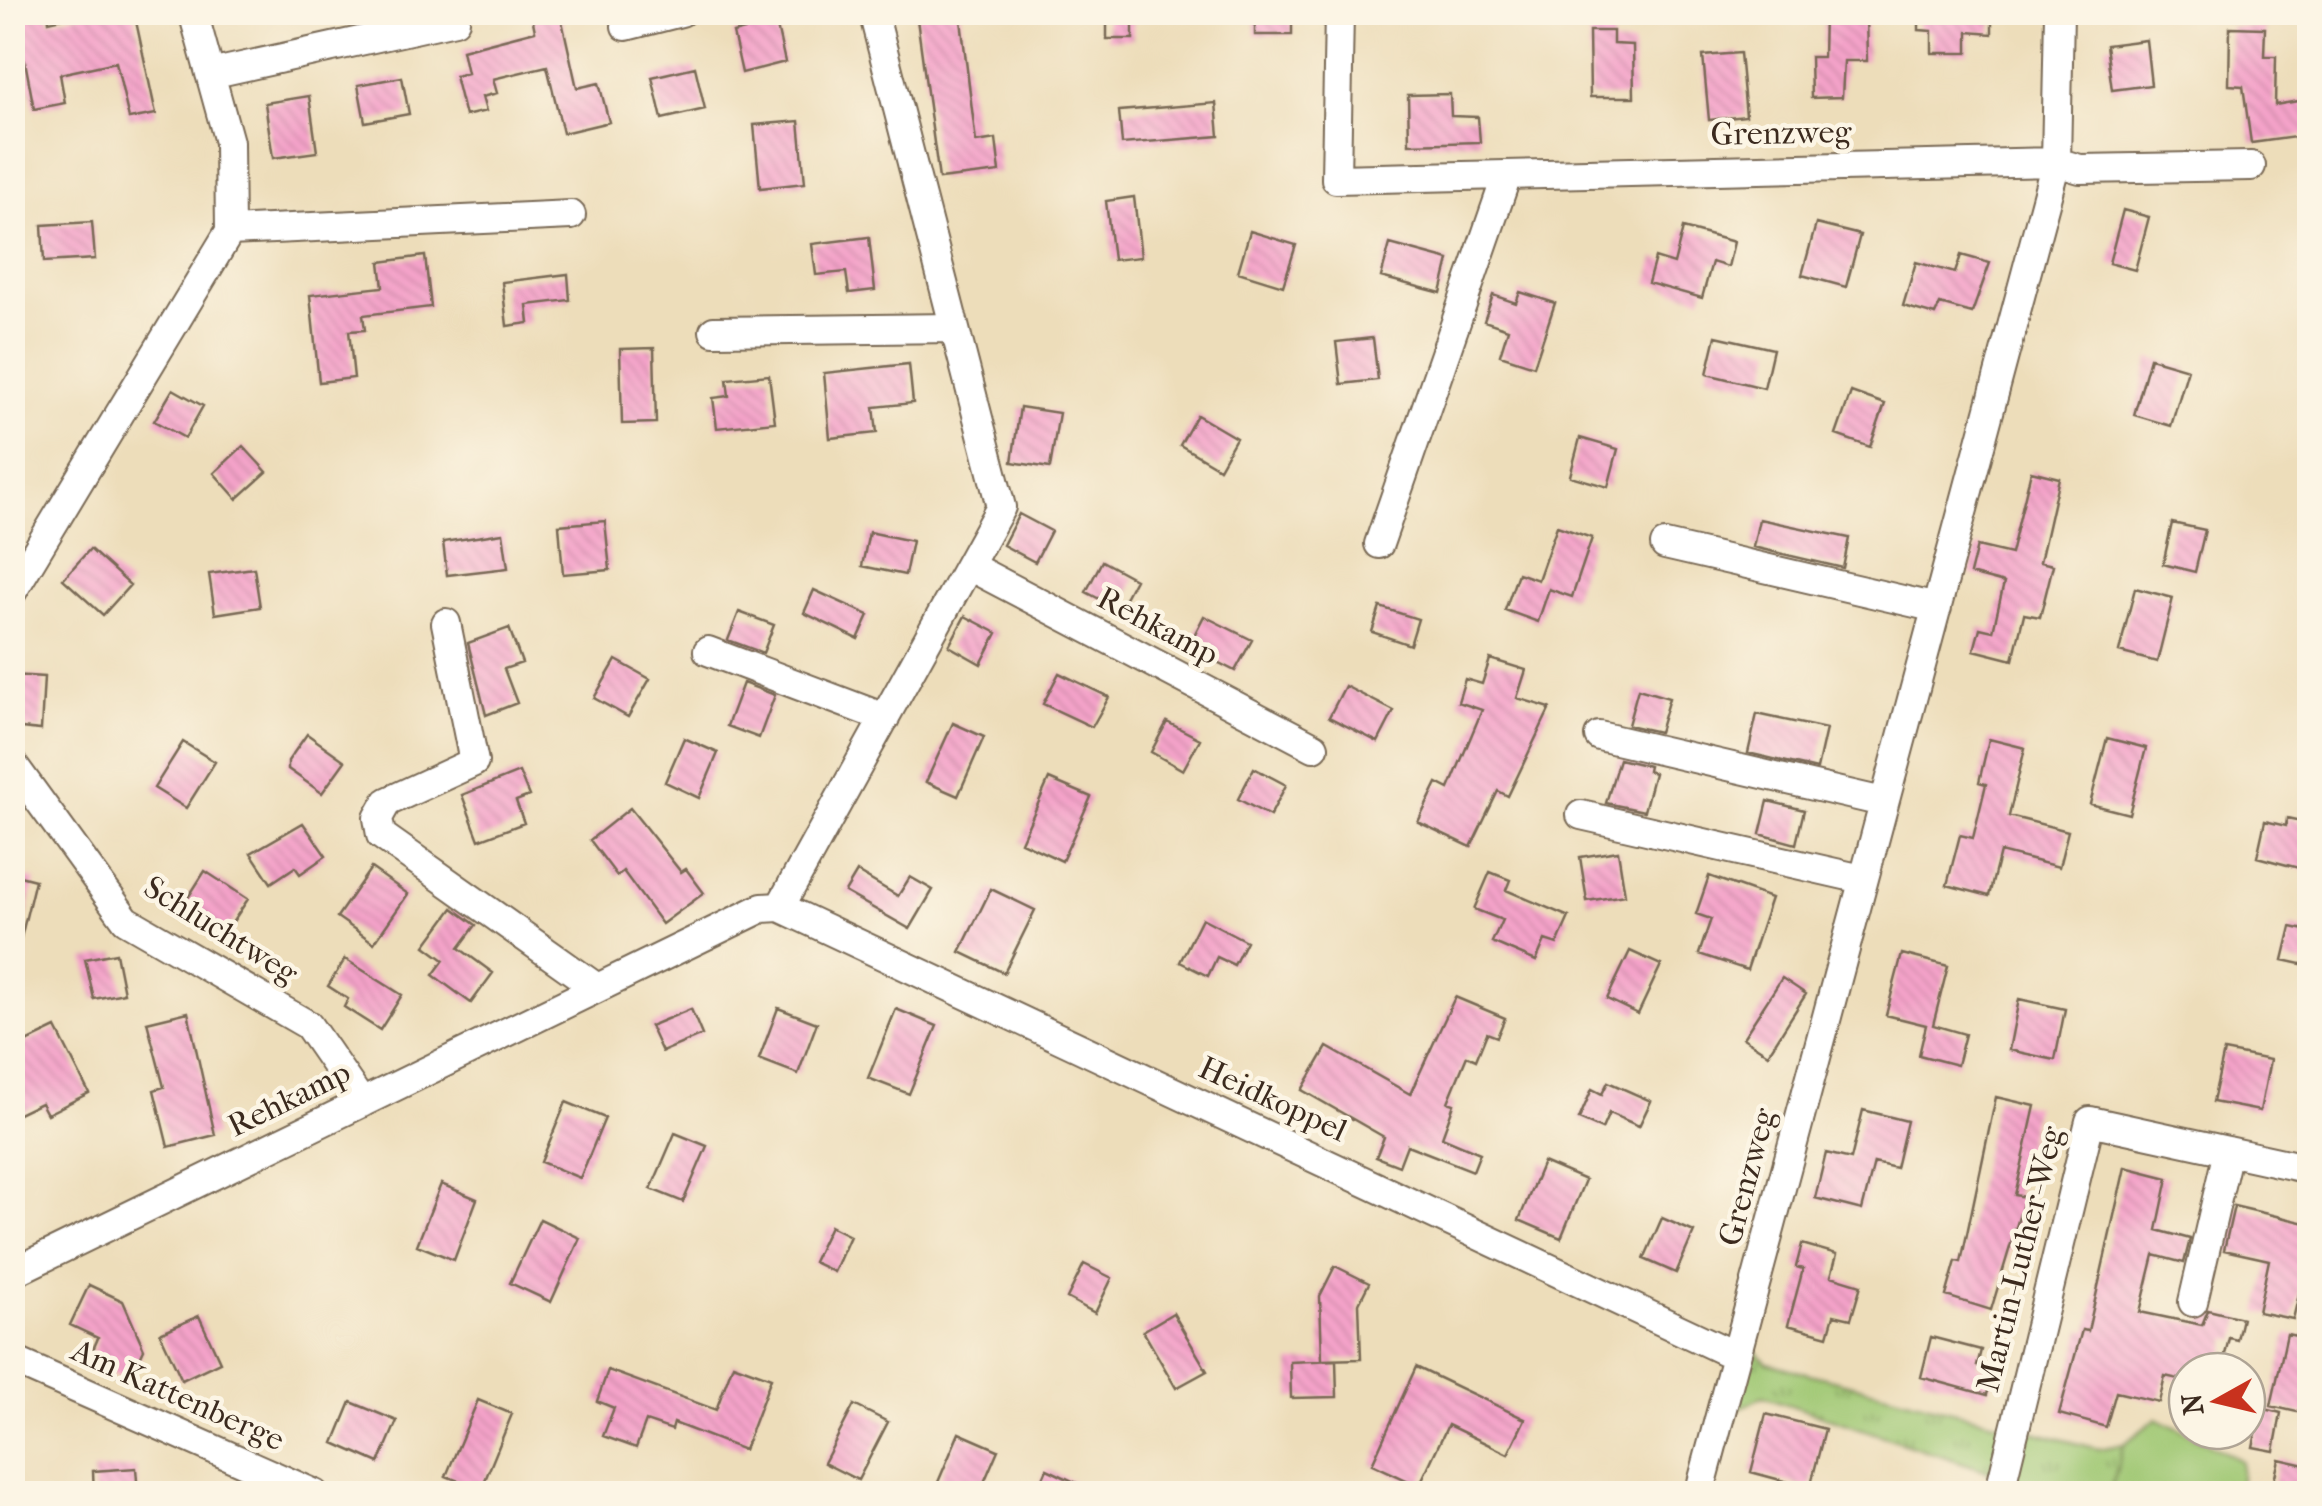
<svg xmlns="http://www.w3.org/2000/svg" width="2322" height="1506" font-family="'IM FELL French Canon',serif">
  <style>
    .grass { fill: url(#grass-tufts); stroke: #6d7848; stroke-width: 2.5 }
    .green { fill: #9fc772; stroke: #6d7848; stroke-width: 2.5 }
    .building { fill: url(#building-back-hatch) }
    .lines { fill: none; stroke-linecap: round; stroke-linejoin: round }
    .minor-casing { stroke: #796955; stroke-width: 32 }
    .minor { stroke: #fff; stroke-width: 28 }
    .labels { text-anchor: middle; dominant-baseline: central; stroke-width: 9; stroke-linejoin: round; paint-order: stroke }
    .street-label { font-size: 32px; fill: #3b2a1e; stroke: #fcf5e5 }
  </style>
  <defs>
    <pattern id="grass-tufts" width="24" height="20" patternUnits="userSpaceOnUse" patternTransform="scale(2.5)"><rect width="24" height="20" fill="#9fc772"/><path d="M3 7l-1-3M5 7V3M7 7l1-3M15 17l-1-3M17 17v-4M19 17l1-3" fill="none" stroke="#83a25d"/></pattern>
    <pattern id="building-back-hatch" width="6" height="6" patternUnits="userSpaceOnUse" patternTransform="scale(2.5)"><rect width="6" height="6" fill="#f4a3c9"/><path d="M-1 5l2 2M0 0l6 6M5-1l2 2" fill="none" stroke="#d28cac"/></pattern>
  </defs>
  <rect width="100%" height="100%" fill="#fcf5e5"/>
  <filter id="ink" filterUnits="userSpaceOnUse"><feTurbulence type="fractalNoise" baseFrequency=".01" numOctaves="2"/><feDisplacementMap in="SourceGraphic" scale="20" xChannelSelector="R" yChannelSelector="G"/><feConvolveMatrix kernelMatrix="1 2 1 2 8 2 1 2 1" color-interpolation-filters="sRGB"/></filter>
  <filter id="wash" filterUnits="userSpaceOnUse"><feTurbulence type="fractalNoise" baseFrequency=".0048" numOctaves="4" result="noise"/><feDisplacementMap in="SourceGraphic" scale="40" xChannelSelector="R" yChannelSelector="G"/><feGaussianBlur stdDeviation="2.25" result="paint"/><feColorMatrix in="noise" values="0 0 0 0 0 0 0 0 0 0 0 0 0 0 0 0 0 1.4 0 .05"/><feComposite in="paint" operator="in"/></filter>
  <g filter="url(#wash)">
    <rect width="100%" height="100%" fill="#edddba"/>
    <!-- grass -->
    <path class="grass" d="M1741,1334L1767,1363L2099,1449L2124,1444L2110,1493H2054L1763,1396L1719,1419Z"/>
    <!-- green -->
    <path class="green" d="M2157,1418L2242,1461L2240,1493H2110L2124,1444Z"/>
    <g id="blocks">
      <!-- building -->
      <path class="building" d="M48,12L49,21L89,12H134L156,114L129,119L116,62L60,74L65,103L34,109L25,61L12,63V18Z
        M531,12H560L577,88L599,83L609,122L563,133L547,66L493,79L497,93L482,97L486,111L465,116L455,76L467,73L462,50L535,31Z
        M916,12H960L976,142L996,139L1000,172L939,179Z
        M1107,12H1133V39H1107Z
        M1255,12H1292V35H1255Z
        M1919,12H1992V34L1968,32V53H1932V31L1919,30Z
        M1824,13H1866L1867,61H1844L1842,97L1811,98L1810,57H1823Z
        M776,22L785,62L742,73L733,33Z
        M2230,27L2265,28L2264,56H2276L2275,105L2310,99V135L2251,143L2243,86L2229,85Z
        M1589,31H1613V44L1633,45L1634,97H1590Z
        M2146,40L2151,85L2112,90L2106,45Z
        M1740,53L1746,116L1709,120L1703,56Z
        M695,67L705,109L662,119L652,77Z
        M402,77L409,114L365,122L358,85Z
        M1450,94L1451,116L1478,117L1480,142L1409,144L1408,95Z
        M309,96L317,152L273,158L265,103Z
        M1216,103L1219,136L1122,144L1119,111Z
        M799,121L805,183L760,188L754,125Z
        M1134,197L1141,257L1113,260L1106,201Z
        M2123,210L2149,217L2135,270L2109,263Z
        M92,222L95,259L44,262L42,225Z
        M1816,224L1860,235L1846,287L1802,275Z
        M1683,228L1734,242L1728,267L1712,262L1702,298L1648,283L1655,258L1674,264Z
        M1250,231L1296,245L1283,286L1238,272Z
        M869,237L875,290L849,293L846,272L816,275L812,244Z
        M1390,244L1449,260L1441,293L1381,277Z
        M1961,255L1990,263L1972,313L1940,304L1935,315L1903,306L1916,262L1955,273Z
        M425,256L431,307L363,315L365,330L349,331L354,378L319,382L310,295L383,287L380,262Z
        M568,274L570,300L527,305L529,323L507,326L502,282Z
        M1520,292L1555,303L1534,366L1500,355L1508,329L1484,321L1493,295L1516,303Z
        M1716,336L1773,349L1764,388L1707,374Z
        M1373,338L1378,380L1341,384L1336,342Z
        M654,348L656,423L622,424L620,349Z
        M2150,358L2188,369L2171,426L2134,415Z
        M909,364L913,403L874,407L877,433L830,438L824,373Z
        M769,375L775,422L717,428L713,398L729,396L727,379Z
        M173,389L203,406L185,438L154,421Z
        M1851,392L1885,404L1870,447L1836,435Z
        M1020,407L1059,413L1050,468L1012,462Z
        M1197,415L1236,438L1219,468L1180,445Z
        M1580,438L1618,449L1608,487L1570,476Z
        M243,446L267,472L237,499L214,473Z
        M2031,471L2059,478L2040,562L2053,565L2040,617L2024,614L2013,660L1974,650L1980,628L1993,631L2004,583L1970,574L1977,546L2011,554Z
        M1019,514L1051,531L1035,562L1003,545Z
        M1759,519L1849,538L1843,568L1753,547Z
        M605,521L610,570L563,574L559,525Z
        M2172,523L2205,530L2195,572L2163,564Z
        M1557,526L1592,538L1572,597L1549,589L1538,622L1505,610L1518,573L1538,580Z
        M869,532L912,541L905,575L862,566Z
        M503,533L508,568L447,575L443,542Z
        M90,549L130,585L103,615L63,579Z
        M1102,561L1135,579L1119,609L1086,592Z
        M254,568L260,607L215,614L209,574Z
        M2135,588L2173,598L2157,662L2119,652Z
        M814,590L869,615L858,639L804,613Z
        M1380,607L1418,619L1410,645L1372,632Z
        M739,612L774,625L763,653L728,640Z
        M965,616L997,633L981,664L949,646Z
        M1204,616L1252,640L1235,671L1188,647Z
        M509,628L522,663L504,669L517,703L486,715L468,643Z
        M1490,659L1526,670L1517,698L1550,708L1508,796L1498,791L1471,847L1418,822L1437,783L1449,789L1482,710L1458,702L1465,679L1482,684Z
        M616,660L650,679L628,717L594,698Z
        M1059,673L1109,697L1092,727L1043,704Z
        M12,675L44,677L41,730L12,727Z
        M743,683L775,695L759,738L727,726Z
        M1345,686L1394,711L1378,742L1329,717Z
        M1638,689L1669,698L1659,732L1628,725Z
        M1757,714L1826,729L1817,769L1748,753Z
        M1167,722L1200,739L1183,770L1151,752Z
        M953,723L984,737L958,796L926,782Z
        M307,734L345,761L322,793L288,769V761Z
        M684,738L718,753L699,798L665,782Z
        M2107,738L2146,748L2129,814L2090,804Z
        M1989,739L2025,748L2009,816L2068,831L2059,867L2000,852L1989,896L1947,885L1960,835L1973,838L1986,784L1979,782Z
        M183,742L215,762L186,808L154,788Z
        M1619,759L1649,766L1648,771L1654,773L1644,811L1606,803Z
        M1254,768L1286,785L1270,816L1238,799Z
        M519,772L529,796L516,801L524,823L479,840L462,795Z
        M1049,779L1091,797L1062,861L1021,842Z
        M1768,801L1804,810L1796,844L1760,834Z
        M630,808L681,872L686,869L704,893L662,924L623,871L617,876L590,840Z
        M2287,818L2310,823V871L2257,857L2265,821L2286,826Z
        M303,823L326,856L300,874L295,867L271,883L251,853Z
        M1618,851L1625,895L1587,901L1580,857Z
        M371,868L408,894L374,943L337,917Z
        M205,871L248,899L226,932L184,904Z
        M857,872L898,896L910,877L933,890L910,929L845,892Z
        M1490,872L1510,880L1506,890L1569,917L1557,944L1545,940L1536,961L1492,942L1502,920L1474,909Z
        M12,874L35,880L21,938L12,937Z
        M1709,876L1771,898L1747,970L1699,954L1711,919L1696,914Z
        M991,889L1035,910L1004,973L960,952Z
        M453,908L476,925L459,948L493,973L471,1003L433,975L444,960L425,946Z
        M1202,918L1246,941L1234,965L1217,957L1208,976L1180,962Z
        M2291,927L2310,931V966L2283,960Z
        M1630,951L1661,965L1638,1014L1607,999Z
        M116,953L124,993L94,999L85,959Z
        M1902,954L1948,966L1933,1025L1965,1034L1957,1065L1919,1055L1926,1025L1886,1015Z
        M345,959L402,995L380,1030L344,1007L348,999L328,986Z
        M1782,978L1806,994L1768,1054L1743,1038Z
        M1455,997L1505,1018L1497,1037L1487,1033L1476,1060L1467,1056L1448,1102L1454,1104L1442,1137L1480,1153L1473,1171L1407,1145L1399,1166L1376,1157L1384,1137L1302,1090L1327,1047L1410,1094Z
        M2019,999L2065,1009L2055,1060L2009,1050Z
        M778,1008L817,1023L798,1074L759,1059Z
        M691,1009L702,1035L662,1052L650,1026Z
        M896,1009L937,1026L909,1094L868,1078Z
        M188,1012L215,1135L168,1147L154,1090L164,1087L147,1022Z
        M56,1028L89,1093L47,1114L41,1103L12,1117V1049Z
        M2224,1051L2270,1060L2260,1111L2213,1102Z
        M1608,1082L1651,1101L1639,1126L1609,1113L1602,1129L1579,1119L1592,1089L1602,1094Z
        M1996,1097L2035,1106L2015,1195L2025,1197L1991,1310L1946,1296L1956,1261L1961,1262Z
        M566,1102L605,1118L580,1178L541,1162Z
        M1863,1110L1907,1121L1896,1168L1874,1163L1862,1210L1815,1198L1826,1153L1851,1159Z
        M675,1133L707,1146L683,1202L651,1189Z
        M1543,1162L1585,1180L1561,1238L1519,1220Z
        M2125,1167L2168,1178L2157,1230L2190,1239L2184,1263L2154,1255L2140,1312L2202,1325L2208,1310L2242,1318L2237,1340L2229,1338L2221,1371H2187V1381L2165,1376L2159,1402L2116,1392L2106,1427L2059,1414L2082,1330L2088,1331Z
        M441,1184L477,1199L454,1260L417,1245Z
        M2234,1206L2310,1224V1288L2301,1286L2293,1319L2258,1312L2269,1260L2224,1250Z
        M1662,1218L1694,1232L1676,1273L1644,1259Z
        M540,1219L580,1238L551,1302L510,1283Z
        M830,1226L850,1236L834,1272L813,1262Z
        M1802,1244L1837,1254L1831,1276L1861,1285L1851,1319L1834,1315L1828,1336L1788,1325L1803,1269L1796,1267Z
        M1084,1264L1112,1278L1095,1313L1067,1298Z
        M1335,1266L1369,1283L1359,1303L1361,1359L1322,1360L1320,1296Z
        M89,1285L123,1301L144,1349L129,1381L88,1361L98,1338L70,1325Z
        M1173,1313L1207,1371L1176,1388L1143,1331Z
        M199,1316L220,1362L182,1380L160,1333Z
        M2287,1334L2310,1339V1415L2271,1406Z
        M1931,1337L1981,1350L1977,1366L1993,1370L1987,1395L1921,1377Z
        M1336,1360L1337,1397L1291,1398L1290,1362Z
        M733,1364L771,1378L744,1450L674,1423L672,1430L646,1421L636,1448L603,1436L614,1408L597,1401L608,1370L716,1410Z
        M1416,1367L1525,1419L1508,1454L1448,1425L1419,1486L1372,1464Z
        M478,1400L512,1414L481,1490L446,1476Z
        M351,1402L397,1421L379,1463L334,1443Z
        M854,1405L888,1422L858,1480L824,1463Z
        M2261,1408L2281,1413L2274,1451L2253,1447Z
        M1766,1414L1825,1429L1810,1488L1751,1472Z
        M959,1433L998,1450L979,1494H933Z
        M2279,1459L2310,1466V1494H2271Z
        M136,1468L138,1494H94L93,1471Z
        M1047,1469L1100,1494H1036Z"/>
    </g>
  </g>
  <g filter="url(#ink)">
    <use href="#blocks" fill-opacity="0" stroke="#796955" stroke-width="2.5"/>
    <g class="lines">
      <!-- minor casing -->
      <g class="minor-casing">
        <path id="minor" d="M1339,12L1336,179L2056,162L2080,169L2251,166
          M626,26L681,12
          M210,74L455,20
          M230,231L571,215
          M714,331L954,328
          M1379,544L1507,175
          M1665,545L1937,608
          M969,566L1314,747
          M12,592L230,231L229,142L193,12
          M446,623L474,762L387,802L378,818L381,835L597,988
          M708,651L885,718
          M1599,736L1883,802
          M12,763L126,920L308,1025L362,1103
          M1581,815L1862,879
          M780,907L1001,507L873,12
          M12,1273L762,908L780,907L1736,1356
          M2193,1302L2228,1151
          M12,1360L315,1494
          M1699,1494L2056,162L2059,12
          M1999,1494L2090,1121L2310,1169"/>
      </g>
      <!-- minor -->
      <use href="#minor" class="minor"/>
    </g>
  </g>
  <g class="labels">
    <!-- street labels -->
    <g class="street-label">
      <text transform="translate(1781 133) rotate(-1)">Grenzweg</text>
      <text transform="translate(1158 626) rotate(28)">Rehkamp</text>
      <text transform="translate(221 930) rotate(32)">Schluchtweg</text>
      <text transform="translate(289 1099) rotate(-26)">Rehkamp</text>
      <text transform="translate(1273 1099) rotate(25)">Heidkoppel</text>
      <text transform="translate(1747 1177) rotate(-75)">Grenzweg</text>
      <text transform="translate(2020 1259) rotate(-76)">Martin-Luther-Weg</text>
      <text transform="translate(178 1395) rotate(24)">Am Kattenberge</text>
    </g>
  </g>
  <!-- margin -->
  <rect width="2322" height="1506" fill="none" stroke="#fcf5e5" stroke-width="50"/>
  <!-- north arrow -->
  <g transform="translate(2217 1401) rotate(262)"><circle r="48" fill="#fcf5e5" stroke="#afa495" stroke-width="2.5"/>
  <path d="M0-8L18 38L0 25L-18 38Z" fill="#c8321e"/>
  <text y="-15" font-size="28" font-weight="bold" text-anchor="middle" fill="#3b2a1e">N</text>
  </g>
</svg>
